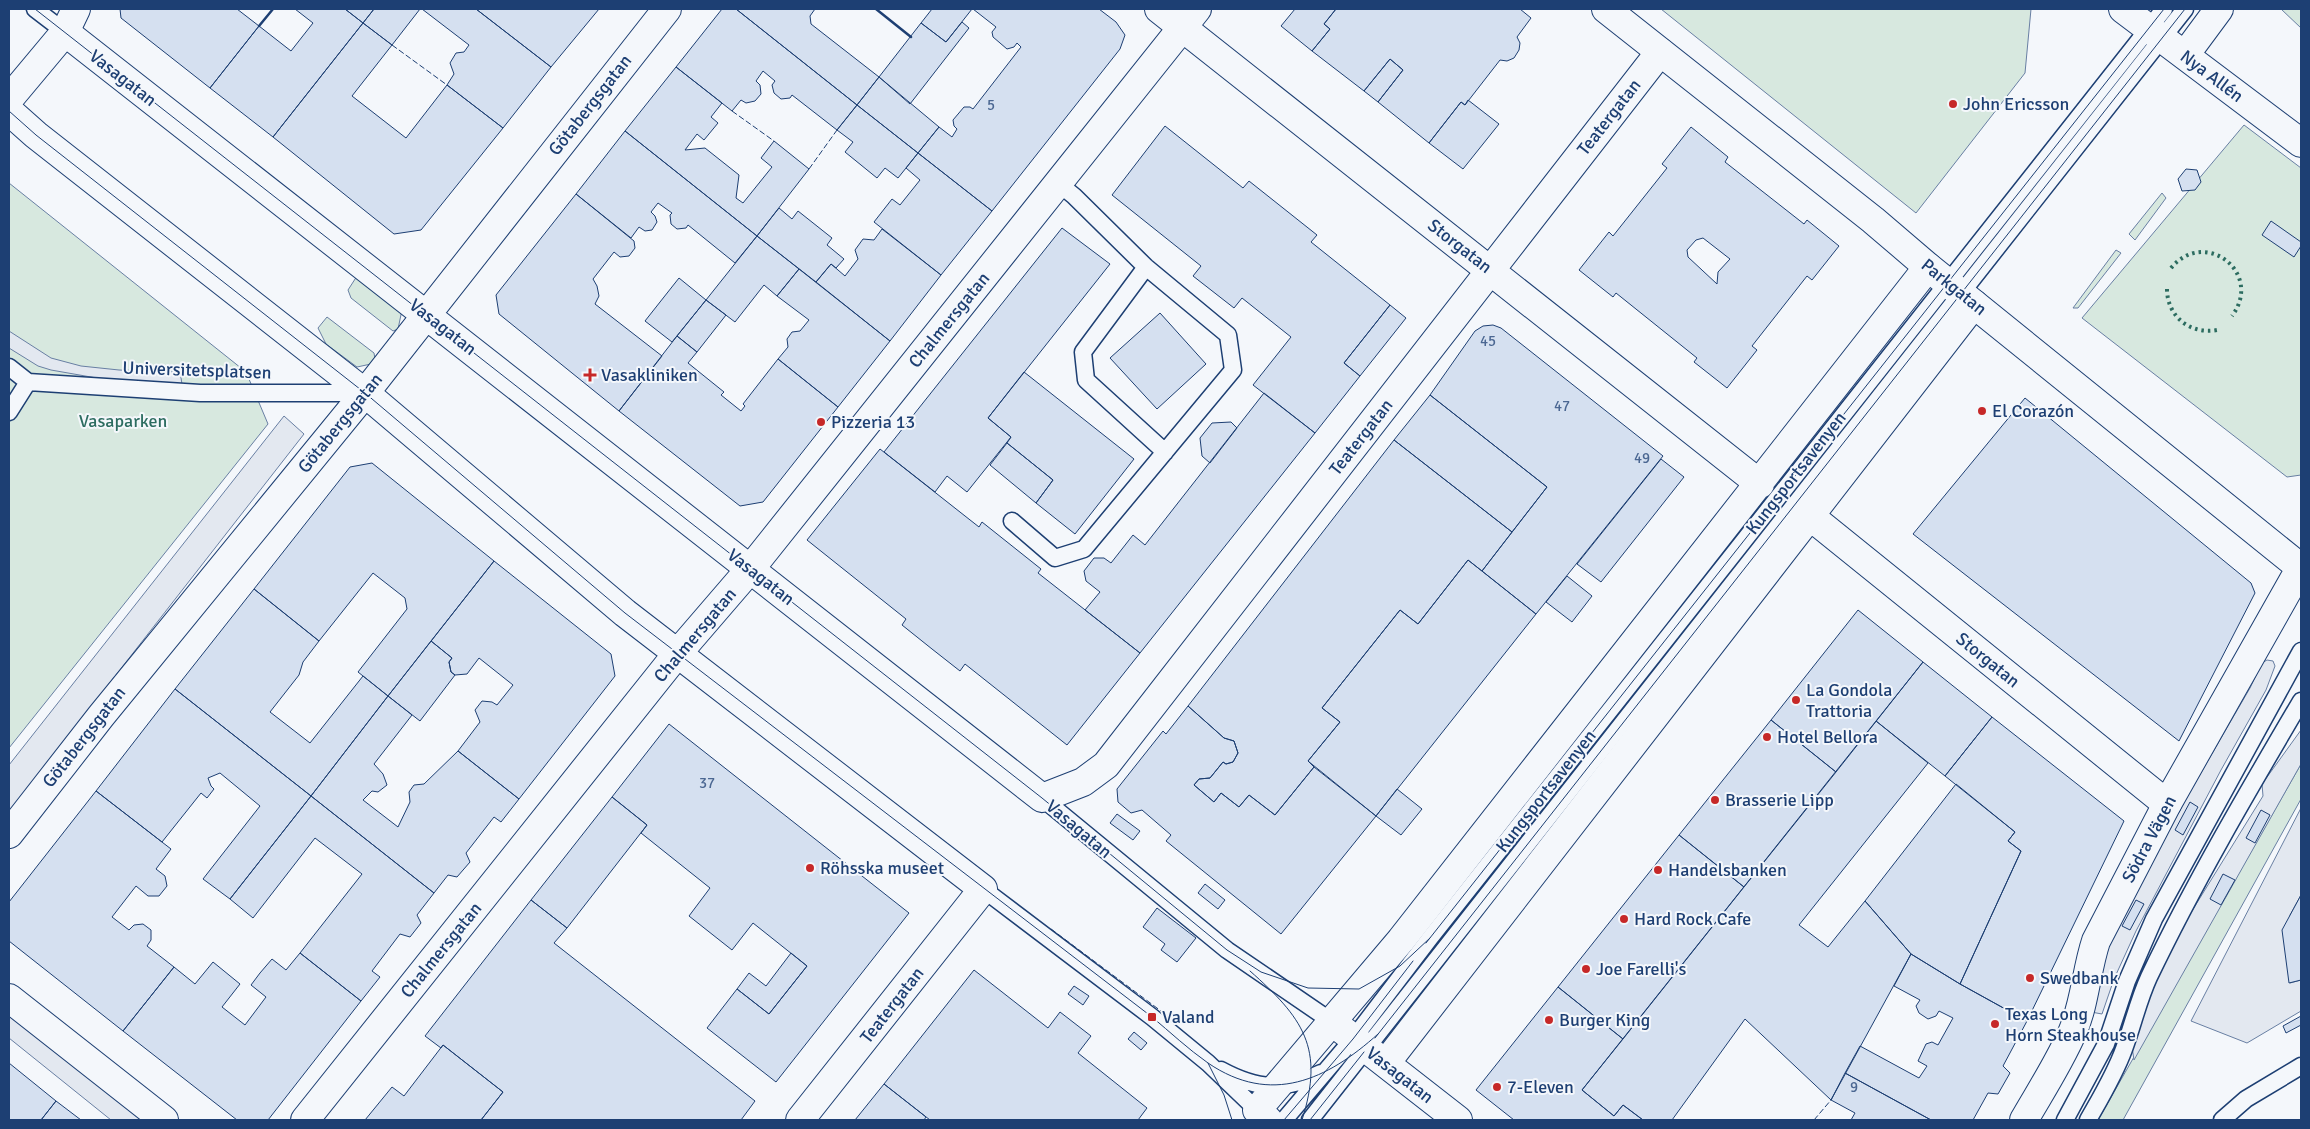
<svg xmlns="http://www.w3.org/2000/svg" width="2310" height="1129" font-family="Signika,sans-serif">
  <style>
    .green { fill: #d7e8df; stroke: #687fa3 }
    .parking { fill: #e3e8f0; stroke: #687fa3 }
    .building { fill: #d5e0f0; stroke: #1d3f73; fill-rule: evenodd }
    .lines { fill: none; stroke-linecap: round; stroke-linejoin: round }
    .lane-casing { stroke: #1d3f73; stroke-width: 19 }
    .street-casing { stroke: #1d3f73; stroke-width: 30 }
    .secondary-casing { stroke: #1d3f73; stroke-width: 30 }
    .lane { stroke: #f4f7fb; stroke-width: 16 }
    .street { stroke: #f4f7fb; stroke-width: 28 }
    .secondary { stroke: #f4f7fb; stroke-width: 28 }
    .tram { stroke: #1d3f73; stroke-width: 1 }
    .hedge { stroke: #2c6c60; stroke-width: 4; stroke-dasharray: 2.5 4; stroke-linecap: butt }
    .fence { stroke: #1d3f73; stroke-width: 1; stroke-dasharray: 6 2.5; stroke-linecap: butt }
    .wall { stroke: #1d3f73; stroke-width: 2.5 }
    .poi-dot { fill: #c62828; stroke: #f4f7fb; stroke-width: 2 }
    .labels { text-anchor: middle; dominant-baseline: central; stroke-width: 4; stroke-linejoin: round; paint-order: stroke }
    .number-label { font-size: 15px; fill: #4b6792 }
    .street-label { font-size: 18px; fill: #1d3f73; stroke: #f4f7fb }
    .poi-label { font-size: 18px; fill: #1d3f73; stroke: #f4f7fb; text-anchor: start }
    .park-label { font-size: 18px; fill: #2c6c60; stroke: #f4f7fb }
  </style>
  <rect width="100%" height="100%" fill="#f4f7fb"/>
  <!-- green -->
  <path class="green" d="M1661,9H2031L2025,73L1916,213Z
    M2281,9H2301V28Z
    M2244,125L2301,168V475L2287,477L2082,318Z
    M9,183L246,372L268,424L9,748Z
    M2162,193L2166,198L2135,240L2129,234Z
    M2116,250L2121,253L2078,308H2073Z
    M357,276L402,310L398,329L393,331L351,298L348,290Z
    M327,317L374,353L375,359L371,364L357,367L326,344L318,328Z
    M2301,764V799L2123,1120H2098Z"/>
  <!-- parking -->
  <path class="parking" d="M9,331L51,358L81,366L119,370L180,372L182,384L108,380L51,370L38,366L9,348Z
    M284,416L304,434L9,812V765Z
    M2267,660L2273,661L2275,666L2266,690L2221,770L2136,931L2114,979L2102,1014L2091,1012L2107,935L2250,688L2262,663Z
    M2301,730V764L2134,1060L2132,1047L2142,1015L2169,948L2263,796L2262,784Z
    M2301,808V895L2290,915V983L2301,980V1011L2247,1043L2191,1021Z
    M9,1002L157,1120H111L9,1038Z"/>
  <!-- building -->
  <path class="building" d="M120,9H237L259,26L210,88L121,18Z
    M295,9H345L363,23L273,137L210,88L259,26L291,51L313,23Z
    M345,9H374L363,23Z
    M374,9H420L392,45L363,23Z
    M422,9H476L551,67L503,128L447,85L454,74L450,63L456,53L464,52L469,45Z
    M476,9H599L551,67Z
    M722,9H736L857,105L837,130L792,95L790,98L781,99L774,93L772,85L775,81L763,71L756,81L760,85L761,94L755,101L746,103L741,100L732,111L676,67Z
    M736,9H815L810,16L811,24L879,77L857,105Z
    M932,9H972L946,42L921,23Z
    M973,9H1099L1116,22L1125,35L1120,49L992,211L918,153L939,127L952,137L957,129L954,126L953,120L964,107H970L973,109L1021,47L1017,43L1014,47L1007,49L993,37L992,32L996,27Z
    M1295,9H1336L1324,24L1330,29L1312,51L1281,26Z
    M1336,9H1520L1531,18L1517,37L1520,43L1519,50L1514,58L1507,61L1500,60L1465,105L1461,102L1429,143L1378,102L1403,70L1390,59L1364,91L1312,51L1330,29L1324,24Z
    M962,22L969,28L910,104L879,77L921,23L946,42Z
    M363,23L392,45L352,96L406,138L447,85L503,128L421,230L394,234L273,137Z
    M1390,59L1403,70L1378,102L1364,91Z
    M676,67L722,103L711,117L718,123L704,140L697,134L685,150L705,148L739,175L736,198L743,203L772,167L761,158L774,141L809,169L757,236L625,131Z
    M879,77L939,127L918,153L857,105Z
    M1468,100L1499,124L1463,169L1429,143L1461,102L1465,105Z
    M857,105L918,153L898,178L885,168L877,178L845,152L853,142L837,130Z
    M1165,126L1243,188L1249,181L1317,235L1311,242L1390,305L1344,363L1360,376L1315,433L1253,385L1291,337L1242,298L1234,308L1193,276L1201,266L1112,195Z
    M1691,127L1728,157L1725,162L1804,224L1807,220L1839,246L1812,280L1807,276L1752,346L1757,350L1727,388L1694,362L1697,358L1616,293L1613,297L1579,270L1609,232L1613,236L1667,168L1662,164ZM1703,238L1730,259L1718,272L1717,284L1688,257L1687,250L1696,240Z
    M625,131L757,236L735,263L688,225L686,228L677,229L671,224L670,215L672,213L658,203L651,212L655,216L657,222L652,230L645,231L639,227L631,238L576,194Z
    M918,153L992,211L941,275L874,222L892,199L900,205L920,180L906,168Z
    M2186,169L2197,170L2201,182L2195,190L2182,191L2178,179Z
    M576,194L634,241L635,248L629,256L620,257L614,252L593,279L597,286L599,296L595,304L662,356L619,411L499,314L496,295Z
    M779,208L792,219L798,211L832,238L827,245L844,259L836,268L831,264L816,282L757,236Z
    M2271,221L2301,242V246L2294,257L2262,235Z
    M1062,228L1110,264L988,418L1011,437L967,492L947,476L935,492L884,452Z
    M882,229L941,275L890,341L816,282L831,264L845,276L858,259L855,250L863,239L874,240Z
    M757,236L799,269L777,296L764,285L735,322L706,300Z
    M799,269L890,341L838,407L778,359L788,347L787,339L792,332L800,331L809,320L777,296Z
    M679,278L706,300L672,342L645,321Z
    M706,300L726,315L697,352L677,336Z
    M1390,305L1406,318L1360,376L1344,363Z
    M1160,313L1206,364L1157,409L1110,358Z
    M1493,325L1501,328L1663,456L1536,614L1482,571L1547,487L1430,395L1475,331L1483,326Z
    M677,336L697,352L688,363L724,392L721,395L741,411L745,406L743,404L778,359L838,407L763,502L740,506L619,411Z
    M1024,372L1134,459L1075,534L1036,503L1053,480L1007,443L1011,437L988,418Z
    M1264,393L1315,433L1140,653L1085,610L1100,592L1086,581L1084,571L1094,558H1104L1111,563L1133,535L1145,545Z
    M1430,395L1547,487L1512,532L1394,440Z
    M2025,398L2251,583L2255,593L2179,741L1913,534Z
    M1231,422L1237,428L1210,463L1202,456L1200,438L1212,423Z
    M1394,440L1512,532L1482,571L1468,560L1418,624L1400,610L1322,708L1340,722L1308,761L1314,767L1275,815L1249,795L1239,807L1221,793L1214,802L1194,785L1199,779L1210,778L1223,762L1226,764L1233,762L1238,753L1234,741L1224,738L1188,706Z
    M1007,443L1053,480L1036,503L990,465Z
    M880,449L979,527L982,522L1041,569L1038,573L1140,653L1067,745L965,664L960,671L932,649L902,625L906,619L807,540Z
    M1661,459L1684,477L1601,582L1577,564Z
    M372,463L494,561L388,696L358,672L407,609L405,598L373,573L319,641L254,589L350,467Z
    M1468,560L1536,614L1376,816L1308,761L1340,722L1322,708L1400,610L1418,624Z
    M494,561L611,654L615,676L519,799L458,751L480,722L475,710L482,701L492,702L497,705L513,685L479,658L467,674L455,675L451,672L449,662L452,658L431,641Z
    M1567,576L1592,596L1572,622L1546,602Z
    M254,589L319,641L303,662L299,675L270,712L310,743L363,676L388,696L311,796L175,689Z
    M1858,610L1923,662L1836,772L1771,720Z
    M431,641L452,658L449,662L451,672L455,675L420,721L388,696Z
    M1923,662L1992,717L1945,776L1876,721Z
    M175,689L311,796L230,899L203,879L260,806L220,773L208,778L211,786L214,789L207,798L201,793L162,842L96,791Z
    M388,696L412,715L374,764L383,774L387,785L378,792L372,791L363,800L398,827L410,802L409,792L414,785L424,784L458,751L519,799L501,822L494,817L466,853L470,862L457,877L448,875L434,893L311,796Z
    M1188,706L1224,738L1234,741L1238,753L1233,762L1226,764L1223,762L1210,778L1199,779L1194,785L1214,802L1221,793L1239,807L1249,795L1275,815L1314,767L1376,816L1281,934L1166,841L1171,835L1142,810L1131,813L1118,802L1117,789L1163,731L1166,734Z
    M1992,717L2124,821L2027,1021L1960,984L2021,851L2008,841L2015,832L1945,776Z
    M1771,720L1836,772L1744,887L1679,835Z
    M1876,721L1928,763L1799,925L1828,947L1865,901L1911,954L1831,1100L1745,1019L1672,1120H1643L1623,1105L1614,1116L1582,1090Z
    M669,724L909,913L776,1082L707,1028L737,989L769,1014L807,966L753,923L732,950L689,916L710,888L641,833L647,825L612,797Z
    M1956,784L2015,832L2008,841L2021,851L1960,984L1911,954L1865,901Z
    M1397,789L1422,809L1401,835L1376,816Z
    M96,791L171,849L156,869L165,876L167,886L159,896H148L136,886L112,917L129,930L134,925L143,924L151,930V940L147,946L174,967L123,1031L9,941V902Z
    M311,796L434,893L417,915L421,923L410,937L400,934L372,971L380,977L361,1001L300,953L362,874L315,838L253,918L230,899Z
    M612,797L647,825L567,928L531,900Z
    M2190,802L2198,807L2183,835L2175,830Z
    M2261,810L2270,815L2255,843L2246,838Z
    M1117,814L1140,831L1133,840L1110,823Z
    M1679,835L1744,887L1623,1039L1558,987Z
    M2223,874L2235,880L2221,905L2210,899Z
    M1205,884L1225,900L1218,909L1198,893Z
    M2301,895V980L2289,983L2282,930Z
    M531,900L567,928L554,943L755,1101L741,1120H481L503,1092L443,1045L441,1048L425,1036Z
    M2136,900L2144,904L2130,930L2122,926Z
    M1157,908L1196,938L1177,962L1161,950L1165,944L1143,927Z
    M300,953L361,1001L268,1120H237L123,1031L174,967L195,984L213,962L240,984L222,1007L245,1025L266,997L251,985L260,973L272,959L286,970Z
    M791,953L807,966L769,1014L737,989L749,973L766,986Z
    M1911,954L1960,984L2027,1021L2003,1066L2010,1073L1998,1094L1988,1093L1973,1120H1931L1845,1073L1860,1046L1919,1078L1927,1066L1918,1061L1926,1044L1932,1042L1938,1045L1953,1018L1939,1011L1936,1016L1928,1019L1919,1013L1916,1006L1920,1000L1894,986Z
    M974,970L1048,1028L1060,1012L1091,1036L1078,1053L1147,1108L1138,1120H930L884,1084Z
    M1074,986L1089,996L1083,1005L1068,994Z
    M1558,987L1623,1039L1582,1090L1614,1116L1623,1105L1643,1120H1514L1476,1090Z
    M2301,1016V1025L2286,1033L2283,1026Z
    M1134,1032L1147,1043L1141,1050L1128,1039Z
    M443,1045L503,1092L481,1120H365L392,1087L404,1096Z
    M9,1063L56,1101L41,1120H9Z
    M1845,1073L1931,1120H1851L1855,1113L1831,1100Z
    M884,1084L926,1117L924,1120H855Z
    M56,1101L81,1120H41Z"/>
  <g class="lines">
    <!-- lane casing -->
    <g class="lane-casing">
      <path id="lane" d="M35,9L65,32
        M1146,267L1083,352L1086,380L1165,452
        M9,367L28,382L200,393H363
        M9,412L28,382
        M1012,521L1055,558L1084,549L1233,370L1228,335L1146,267L1074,196L1058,183
        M1042,798L1227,950L1331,1021
        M983,889L1152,1017L1208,1063L1257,1110
        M1221,1070C1258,1090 1284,1091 1321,1073
        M1284,1120L1353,1039L1430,938L2164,9
        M1310,1120L2185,9
        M2065,1120L2106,1044L2127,981L2154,919L2301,651
        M2088,1120C2101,1097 2115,1074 2124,1049C2133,1025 2138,1001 2149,977C2194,883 2248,791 2301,701
        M2222,1120L2246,1099L2301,1066"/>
    </g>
    <!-- street casing -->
    <g class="street-casing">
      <path id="street" d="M1159,9L1760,484
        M65,32L1042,798L1083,782L1106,765L1660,52
        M2185,55L2219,9
        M9,111L36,135L365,393L625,613L983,889L800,1120
        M1810,516L2167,804
        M9,834L101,716L365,393L667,9
        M9,998L164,1120
        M1331,1021L1458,1120
        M1386,1063L1974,304
        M305,1120L677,654L751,568L1197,9
        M1268,1120L1257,1110L1401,940L1928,267"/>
    </g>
    <!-- secondary casing -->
    <g class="secondary-casing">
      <path id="secondary" d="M1606,9L1873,220L1928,267L2301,568
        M2123,9L2301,143
        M9,99L65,32L76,9
        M2024,1120C2040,1092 2059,1063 2072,1033C2085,1004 2086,971 2096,941L2167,804L2301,567"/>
    </g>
    <!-- lane -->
    <use href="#lane" class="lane"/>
    <!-- street -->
    <use href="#street" class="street"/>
    <!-- secondary -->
    <use href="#secondary" class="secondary"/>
    <!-- tram -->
    <path class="tram" d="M35,9L1042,798L1227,950L1261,972L1308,988L1359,989L1400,966L1430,938
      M9,111L36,135L365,393L625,613L1152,1017C1170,1032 1188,1049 1208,1063C1271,1106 1327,1080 1378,1034
      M1426,943L2164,9
      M1250,971C1303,1018 1325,1048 1302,1120
      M1375,1038L2185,9
      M1208,1063L1224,1095L1232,1120
      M1284,1120L1353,1039L1413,961
      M1310,1120L1364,1052"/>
    <!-- hedge -->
    <path class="hedge" d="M2171,268C2205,227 2264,273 2232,316
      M2167,289C2167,316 2190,335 2217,330"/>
    <!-- fence -->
    <path class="fence" d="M392,45L447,85
      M732,111L774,141
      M809,169L837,130
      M1051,929L1169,1017
      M1814,1120L1831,1100"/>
    <!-- wall -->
    <path class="wall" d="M876,9L911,37
      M259,26L273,9"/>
  </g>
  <!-- markers -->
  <g class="poi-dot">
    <circle cx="1953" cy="104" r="5"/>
    <path d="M587.5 367.5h5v5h5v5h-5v5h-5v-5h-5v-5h5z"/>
    <circle cx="1982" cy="411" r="5"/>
    <circle cx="821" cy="422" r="5"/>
    <circle cx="1796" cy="700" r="5"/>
    <circle cx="1767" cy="737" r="5"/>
    <circle cx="1715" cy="800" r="5"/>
    <circle cx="810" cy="868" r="5"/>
    <circle cx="1658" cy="870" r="5"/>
    <circle cx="1624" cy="919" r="5"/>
    <circle cx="1586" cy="969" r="5"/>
    <circle cx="2030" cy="978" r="5"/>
    <rect x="1147" y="1012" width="10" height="10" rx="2.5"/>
    <circle cx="1549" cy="1020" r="5"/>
    <circle cx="1995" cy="1024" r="5"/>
    <circle cx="1497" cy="1087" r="5"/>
  </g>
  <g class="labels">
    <!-- number labels -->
    <g class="number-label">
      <text x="991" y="105">5</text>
      <text x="1488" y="341">45</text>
      <text x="1562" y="406">47</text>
      <text x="1642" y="458">49</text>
      <text x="707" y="783">37</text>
      <text x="1854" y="1087">9</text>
    </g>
    <!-- street labels -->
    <g class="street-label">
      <text transform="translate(2212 76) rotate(37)">Nya Allén</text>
      <text transform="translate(123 78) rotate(38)">Vasagatan</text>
      <text transform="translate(590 105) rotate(-52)">Götabergsgatan</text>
      <text transform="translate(1609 117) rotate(-52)">Teatergatan</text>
      <text transform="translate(1460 246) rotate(38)">Storgatan</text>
      <text transform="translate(1954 287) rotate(39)">Parkgatan</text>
      <text transform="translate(949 320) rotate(-51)">Chalmersgatan</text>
      <text transform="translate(443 327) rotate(38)">Vasagatan</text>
      <text transform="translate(197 370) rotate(2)">Universitetsplatsen</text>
      <text transform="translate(340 423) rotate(-51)">Götabergsgatan</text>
      <text transform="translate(1361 437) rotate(-52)">Teatergatan</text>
      <text transform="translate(1796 473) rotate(-52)">Kungsportsavenyen</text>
      <text transform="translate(761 577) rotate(38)">Vasagatan</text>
      <text transform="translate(695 635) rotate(-50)">Chalmersgatan</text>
      <text transform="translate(1988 660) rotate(39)">Storgatan</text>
      <text transform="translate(84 737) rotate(-52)">Götabergsgatan</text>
      <text transform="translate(1546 791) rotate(-52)">Kungsportsavenyen</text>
      <text transform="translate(1079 829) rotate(40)">Vasagatan</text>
      <text transform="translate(2149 839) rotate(-62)">Södra Vägen</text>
      <text transform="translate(441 950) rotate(-51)">Chalmersgatan</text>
      <text transform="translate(892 1005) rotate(-52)">Teatergatan</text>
      <text transform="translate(1400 1075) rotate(38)">Vasagatan</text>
    </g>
    <!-- poi labels -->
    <g class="poi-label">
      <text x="1963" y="104">John Ericsson</text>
      <text x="601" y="375">Vasakliniken</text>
      <text x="1992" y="411">El Corazón</text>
      <text x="831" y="422">Pizzeria 13</text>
      <text x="1806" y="690">La Gondola<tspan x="1806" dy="21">Trattoria</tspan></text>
      <text x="1777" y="737">Hotel Bellora</text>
      <text x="1725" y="800">Brasserie Lipp</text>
      <text x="820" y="868">Röhsska museet</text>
      <text x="1668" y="870">Handelsbanken</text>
      <text x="1634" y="919">Hard Rock Cafe</text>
      <text x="1596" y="969">Joe Farelli's</text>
      <text x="2040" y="978">Swedbank</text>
      <text x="2005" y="1014">Texas Long<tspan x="2005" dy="21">Horn Steakhouse</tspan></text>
      <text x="1162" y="1017">Valand</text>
      <text x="1559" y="1020">Burger King</text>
      <text x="1507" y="1087">7-Eleven</text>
    </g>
    <!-- park labels -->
    <g class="park-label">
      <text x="123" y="421">Vasaparken</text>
    </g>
  </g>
  <!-- border -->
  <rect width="2310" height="1129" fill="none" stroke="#1d3f73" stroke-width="20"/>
</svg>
